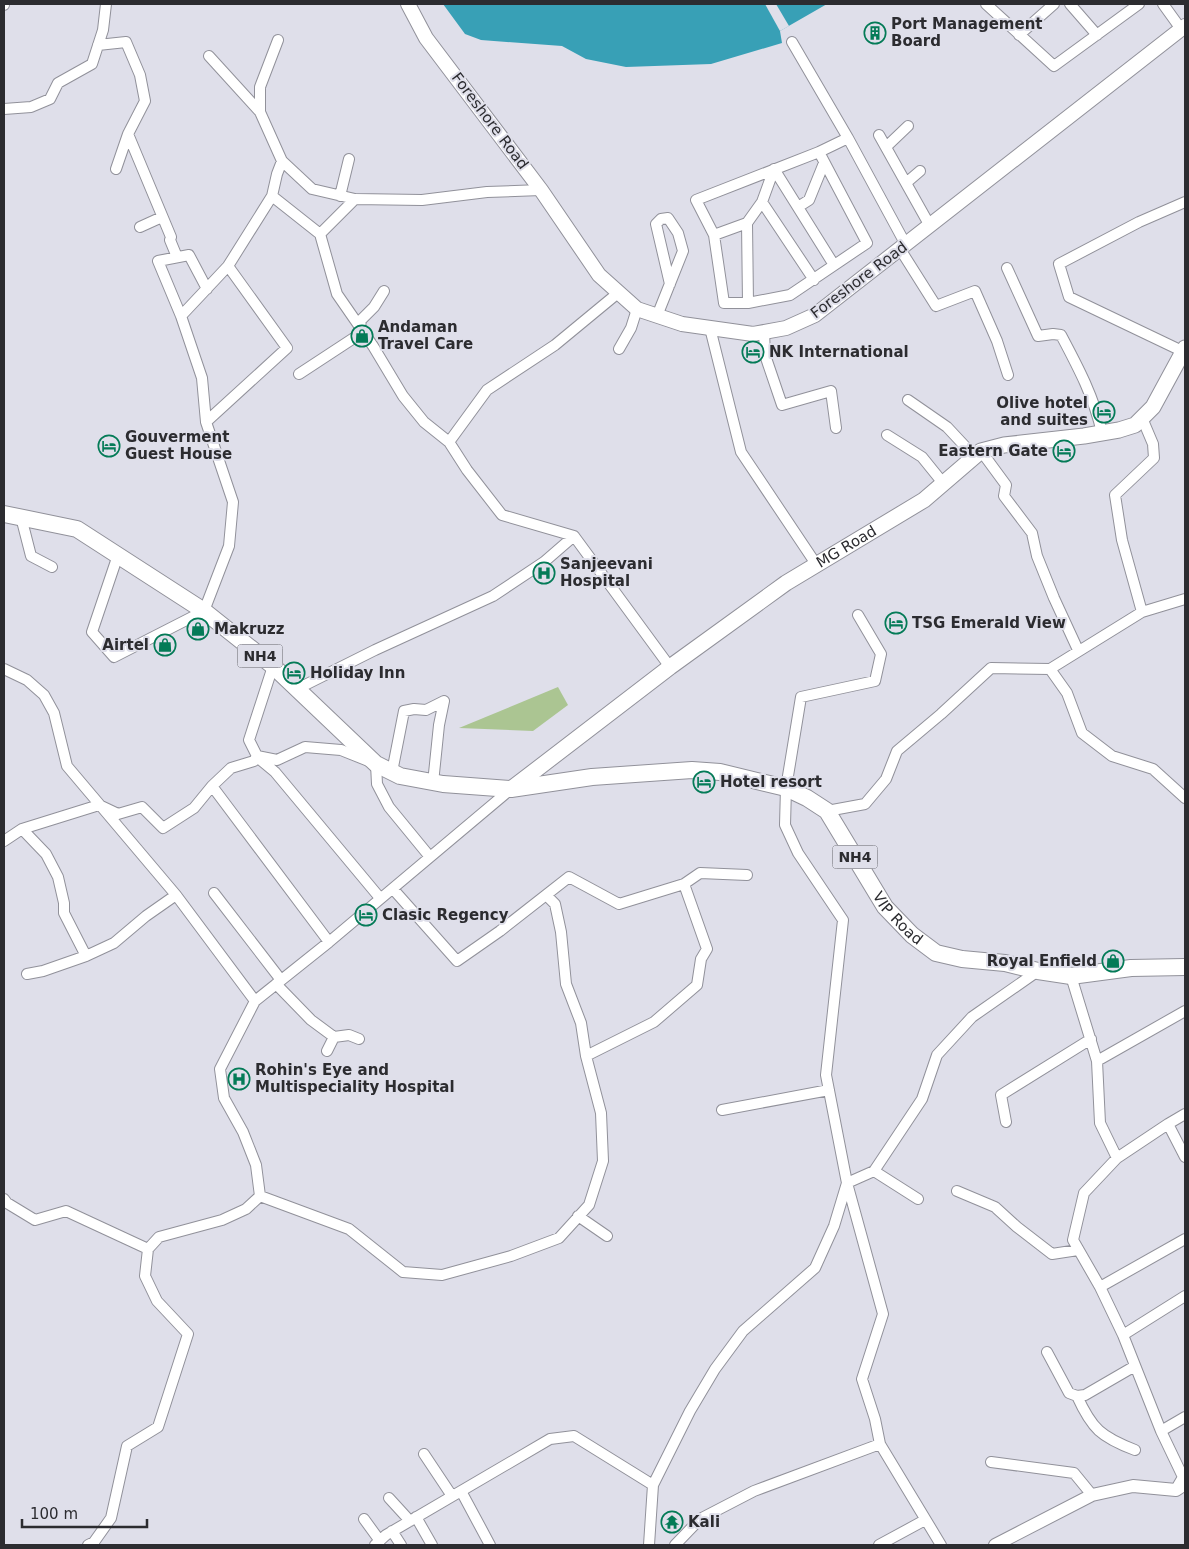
<svg xmlns="http://www.w3.org/2000/svg" width="1189" height="1549" font-family="'DejaVu Sans',sans-serif">
  <style>
    .green { fill: #abc592 }
    .water { fill: #38a0b6 }
    .pier { fill: #dfdfea }
    .lines { fill: none; stroke-linecap: round; stroke-linejoin: round }
    .minor-casing { stroke: #91919a; stroke-width: 12 }
    .tertiary-casing { stroke: #91919a; stroke-width: 14 }
    .secondary-casing { stroke: #91919a; stroke-width: 16 }
    .primary-casing { stroke: #91919a; stroke-width: 17 }
    .trunk-casing { stroke: #91919a; stroke-width: 18 }
    .minor { stroke: #fff; stroke-width: 10 }
    .tertiary { stroke: #fff; stroke-width: 12 }
    .secondary { stroke: #fff; stroke-width: 14 }
    .primary { stroke: #fff; stroke-width: 15 }
    .trunk { stroke: #fff; stroke-width: 16 }
    .labels { text-anchor: middle; dominant-baseline: central; stroke-width: 4; stroke-linejoin: round; paint-order: stroke }
    .shield { fill: #dfdfea; stroke: #626268; stroke-width: 1 }
    .shield-label { font-size: 14px; font-weight: bold; fill: #2c2c30 }
    .poi-label { font-size: 15px; font-weight: bold; fill: #2c2c30; stroke: #dfdfea; text-anchor: start }
    .street-label { font-size: 15px; fill: #2c2c30; stroke: #dfdfea }
  </style>
  <rect width="100%" height="100%" fill="#dfdfea"/>
  <!-- green -->
  <path class="green" d="M558,687L568,705L533,731L459,728Z"/>
  <!-- water -->
  <path class="water" d="M443,4H827L780,31L782,43L711,64L626,67L586,59L562,46L481,40L465,34Z"/>
  <!-- pier -->
  <path class="pier" d="M765,4H776L789,26L780,31Z"/>
  <g class="lines">
    <!-- minor casing -->
    <g class="minor-casing">
      <path id="minor" d="M986,4L1054,66L1139,4
        M1070,4L1097,35
        M1163,4L1181,29
        M4,5V4
        M1019,35L1054,4
        M792,42L848,138L906,245
        M98,45L126,42L140,75L145,101L128,134L171,237L170,240L177,257
        M209,56L260,112L282,161L312,189L355,199L422,200L487,192L541,190
        M4,109L31,107L50,99L58,83L92,64L103,30L106,4
        M260,112V87L278,40
        M879,135L930,226
        M886,147L908,126
        M819,152L867,243L790,295L748,303H724L714,235L696,200L819,152L848,138
        M282,161L277,174L272,196L320,234L355,199
        M116,169L128,134
        M774,169L834,265
        M906,183L920,171
        M340,196L349,159
        M762,202L814,280
        M798,207L809,200L824,163
        M140,227L162,217
        M320,234L337,294L373,346L403,396L424,422L449,442L467,470L502,515L574,536
        M714,235L747,223
        M900,249L936,306L975,291L997,341L1008,375
        M1007,268L1038,336L1053,334L1061,335C1078,367 1094,397 1102,433
        M748,303L747,223L762,202L774,169
        M181,316L158,261L189,255L207,289
        M657,316L683,251L678,233L668,218L661,219L656,224L670,284
        M360,327L361,320L374,307L384,291
        M710,328L741,452L816,564
        M764,332L765,355L782,405L831,391L836,428
        M619,349L631,328L637,309
        M1182,351L1069,297L1059,264L1139,222L1185,202
        M299,374L363,332
        M908,400L947,427L975,457
        M206,422L287,348L228,266
        M887,435L922,457L943,483
        M449,442L487,390L555,345L618,293
        M981,451L1006,485L1004,496L1032,533L1037,556L1054,598L1078,650
        M21,517L31,556L52,567
        M118,555L92,632L114,657L204,611L229,546L233,502L206,422L202,378L181,316L228,266L272,196
        M1185,599L1142,612L1050,669L1067,693L1082,733L1112,756L1153,769L1185,798
        M1142,612L1122,540L1115,495L1154,458L1153,444L1142,418
        M4,669L27,680L44,695L54,713L67,766L176,895L255,1001
        M295,680L303,686L375,650L493,596L544,562L574,536L670,667
        M257,756L277,760L305,747L341,750L376,764L377,784L389,807L430,857
        M257,757L275,772L380,898
        M392,772L404,711L414,709L426,710L444,701L439,725L433,783
        M212,786L329,942
        M511,789L329,942L255,1001L220,1069L224,1098L243,1132L256,1165L260,1196L349,1229L403,1272L442,1275L511,1256L559,1238L589,1205L603,1161L601,1113L586,1056L654,1022L697,985L701,959L707,949L684,884
        M827,811L865,804L886,779L897,751L941,714L991,668L1050,669
        M22,829L46,854L58,877L64,903V913L86,956
        M4,841L22,829L99,805L118,814L142,807L163,828L194,808L212,786L231,768L254,761L257,756L249,740L273,666L276,668
        M393,889L457,961L500,931L569,877L619,904L684,884L700,873L747,875
        M214,893L281,980
        M546,895L555,904L561,932L566,984L581,1023L586,1056
        M27,974L43,971L86,956L114,943L146,916L176,895
        M1071,976L1097,1061
        M276,984L311,1020L334,1037
        M327,1051L334,1037L349,1035L359,1039
        M722,1110L829,1090
        M1006,1122L1001,1095L1091,1039
        M1168,1124L1185,1157
        M1117,1158L1100,1123L1097,1061L1185,1011
        M874,1171L918,1199
        M957,1191L995,1207L1017,1227L1052,1254L1078,1250
        M4,1199L7,1203L35,1220L66,1211L148,1249
        M578,1216L607,1236
        M1100,1287L1185,1239
        M1123,1335L1185,1296
        M1047,1352L1069,1393L1077,1396L1085,1395L1135,1366
        M1077,1396C1092,1429 1101,1437 1135,1450
        M1161,1431L1185,1417
        M424,1454L452,1496
        M991,1462L1074,1473L1092,1495
        M1176,1489L1183,1477L1161,1431L1123,1335L1100,1287L1073,1240L1084,1193L1117,1158L1168,1124L1185,1114
        M461,1491L490,1545
        M389,1498L410,1521
        M416,1517L432,1545
        M364,1519L380,1541
        M392,1531L401,1545
        M88,1545L94,1542L111,1518L127,1446L158,1427L188,1334L157,1301L145,1276L148,1249L159,1237L222,1220L246,1209L260,1196
        M375,1545L386,1535L550,1439L574,1436L653,1485
        M649,1545L653,1485L690,1411L715,1369L743,1331L815,1268L834,1226L847,1183L826,1075L843,920L798,853L785,825L786,788L801,697L875,681L881,654L858,615
        M675,1545L700,1519L754,1491L880,1444
        M879,1545L925,1520
        M941,1545L880,1444L875,1419L862,1379L883,1314L847,1183L874,1171L922,1099L937,1055L972,1017L1038,971"/>
    </g>
    <!-- tertiary casing -->
    <g class="tertiary-casing">
      <path id="tertiary" d="M995,1545L1092,1495L1133,1486L1176,1490L1185,1484"/>
    </g>
    <!-- secondary casing -->
    <g class="secondary-casing">
      <path id="secondary" d="M408,4L426,38L541,190L599,275L637,309L682,324L753,334L786,328L815,315L1185,26"/>
    </g>
    <!-- primary casing -->
    <g class="primary-casing">
      <g id="primary">
        <path id="s1" d="M511,789L670,667L786,583L924,500L981,451L1004,445L1084,436L1119,430L1135,425L1153,407L1185,348"/>
      </g>
    </g>
    <!-- trunk casing -->
    <g class="trunk-casing">
      <g id="trunk">
        <path id="s2" d="M4,514L77,529L204,611L273,666L376,764L400,776L443,784L511,789L592,777L692,770L720,772L786,788L807,798L827,811L885,907L912,935L936,953L962,959L1005,963L1038,971L1071,976L1131,968L1185,967"/>
      </g>
    </g>
    <!-- minor -->
    <use href="#minor" class="minor"/>
    <!-- tertiary -->
    <use href="#tertiary" class="tertiary"/>
    <!-- secondary -->
    <use href="#secondary" class="secondary"/>
    <!-- primary -->
    <use href="#primary" class="primary"/>
    <!-- trunk -->
    <use href="#trunk" class="trunk"/>
  </g>
  <!-- icons -->
  <defs>
    <g id="building-ring" transform="scale(1.125)"><circle r="9.5" fill="#dfdfea" stroke="#047b57" stroke-width="1.5"/><path d="M-4-6H4V6H1V3H-1V6H-4ZM-2.5-4.3h1.7v1.8h-1.7ZM.8-4.3h1.7v1.8H.8ZM-2.5-1h1.7V.8h-1.7ZM.8-1h1.7V.8H.8Z" fill="#047b57"/></g>
    <g id="shop-ring" transform="scale(1.125)"><circle r="9.5" fill="#dfdfea" stroke="#047b57" stroke-width="1.5"/><path d="M-5-2.5h2.3a2.7 3.5 0 0 1 5.4 0H5L5.5 6h-11ZM-1.5-2.5h3a1.5 2.3 0 0 0-3 0Z" fill="#047b57"/></g>
    <g id="hotel-ring" transform="scale(1.125)"><circle r="9.5" fill="#dfdfea" stroke="#047b57" stroke-width="1.5"/><path d="M-6-4.5h1.5V1H6V5H4.5V3h-9V5H-6ZM-4 0a1.8 1.8 0 1 1 3.6 0ZM.5 0V-2.5h3Q6-2.5 6 0Z" fill="#047b57"/></g>
    <g id="hospital-ring" transform="scale(1.125)"><circle r="9.5" fill="#dfdfea" stroke="#047b57" stroke-width="1.5"/><path d="M-5-5h3v3.5h4V-5h3V5h-3V1.5h-4V5h-3Z" fill="#047b57"/></g>
    <g id="temple-ring" transform="scale(1.125)"><circle r="9.5" fill="#dfdfea" stroke="#047b57" stroke-width="1.5"/><path d="M0-6L5-2H3V0L6.5 2.5H4V6H1.5V3h-3V6H-4V2.5H-6.5L-3 0V-2H-5Z" fill="#047b57"/></g>
  </defs>
  <g fill-rule="evenodd">
    <use href="#building-ring" x="875" y="33"/>
    <use href="#shop-ring" x="362" y="336"/>
    <use href="#hotel-ring" x="753" y="352"/>
    <use href="#hotel-ring" x="1104" y="412"/>
    <use href="#hotel-ring" x="109" y="446"/>
    <use href="#hotel-ring" x="1064" y="451"/>
    <use href="#hospital-ring" x="544" y="573"/>
    <use href="#hotel-ring" x="896" y="623"/>
    <use href="#shop-ring" x="198" y="629"/>
    <use href="#shop-ring" x="165" y="645"/>
    <use href="#hotel-ring" x="294" y="673"/>
    <use href="#hotel-ring" x="704" y="782"/>
    <use href="#hotel-ring" x="366" y="915"/>
    <use href="#shop-ring" x="1113" y="961"/>
    <use href="#hospital-ring" x="239" y="1079"/>
    <use href="#temple-ring" x="672" y="1522"/>
  </g>
  <g class="labels">
    <!-- shield labels -->
    <g class="shield">
      <rect x="237.5" y="644.5" width="45" height="23" rx="4"/>
      <rect x="832.5" y="845.5" width="45" height="23" rx="4"/>
    </g>
    <g class="shield-label">
      <text x="260" y="656">NH4</text>
      <text x="855" y="857">NH4</text>
    </g>
    <!-- poi labels -->
    <g class="poi-label">
      <text x="891" y="24">Port Management<tspan x="891" dy="17">Board</tspan></text>
      <text x="378" y="327">Andaman<tspan x="378" dy="17">Travel Care</tspan></text>
      <text x="769" y="352">NK International</text>
      <text x="1088" y="403" text-anchor="end">Olive hotel<tspan x="1088" dy="17">and suites</tspan></text>
      <text x="125" y="437">Gouverment<tspan x="125" dy="17">Guest House</tspan></text>
      <text x="1048" y="451" text-anchor="end">Eastern Gate</text>
      <text x="560" y="564">Sanjeevani<tspan x="560" dy="17">Hospital</tspan></text>
      <text x="912" y="623">TSG Emerald View</text>
      <text x="214" y="629">Makruzz</text>
      <text x="149" y="645" text-anchor="end">Airtel</text>
      <text x="310" y="673">Holiday Inn</text>
      <text x="720" y="782">Hotel resort</text>
      <text x="382" y="915">Clasic Regency</text>
      <text x="1097" y="961" text-anchor="end">Royal Enfield</text>
      <text x="255" y="1070">Rohin's Eye and<tspan x="255" dy="17">Multispeciality Hospital</tspan></text>
      <text x="688" y="1522">Kali</text>
    </g>
    <!-- street labels -->
    <g class="street-label">
      <text transform="translate(490 121) rotate(53)">Foreshore Road</text>
      <text transform="translate(859 280) rotate(-37)">Foreshore Road</text>
      <text stroke="none"><textPath href="#s1" startOffset="414">MG Road</textPath></text>
      <text stroke="none"><textPath href="#s2" startOffset="1049">VIP Road</textPath></text>
    </g>
  </g>
  <!-- border -->
  <rect width="1189" height="1549" fill="none" stroke="#2c2c30" stroke-width="10"/>
  <!-- scale -->
  <path d="M22 1519v8h125v-8" fill="none" stroke="#2c2c30" stroke-width="2.5"/>
  <text x="30" y="1519" font-size="15" fill="#2c2c30" stroke="#dfdfea" stroke-width="4" paint-order="stroke">100 m</text>
</svg>
